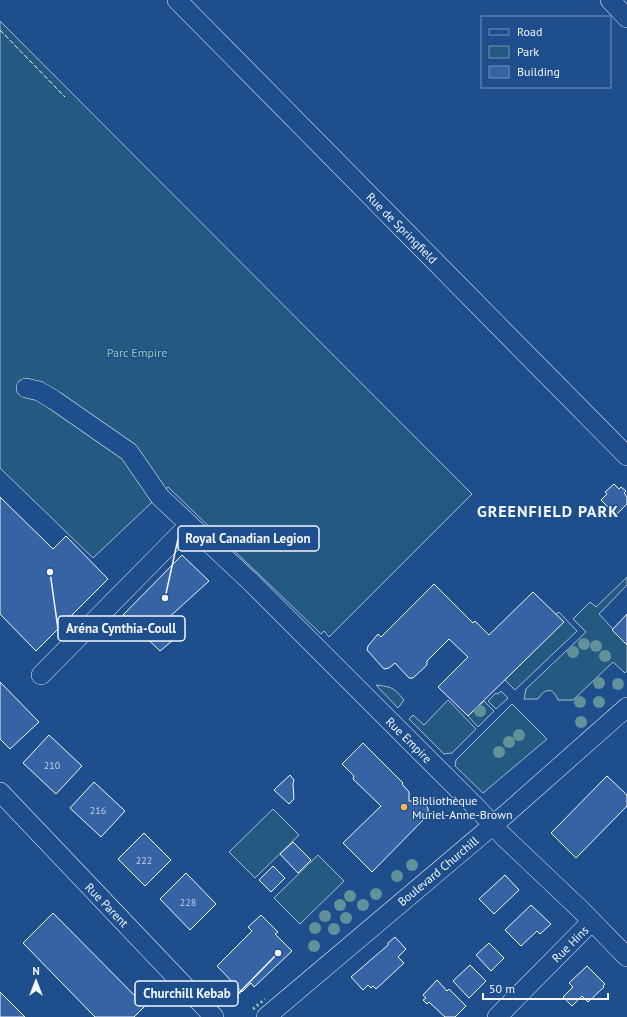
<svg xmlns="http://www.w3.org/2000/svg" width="627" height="1017" font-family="'PT Sans',sans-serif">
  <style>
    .green { fill: #245a82; stroke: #a8bbd7 }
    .building { fill: #3563a3; stroke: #f2f6ff }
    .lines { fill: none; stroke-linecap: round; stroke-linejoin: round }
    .minor-casing { stroke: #f2f6ff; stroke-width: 20 }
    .minor { stroke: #1f4e8c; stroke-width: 19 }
    .hedge { stroke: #97c8a6; stroke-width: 3; stroke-dasharray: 2 3; stroke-linecap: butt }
    .fence { stroke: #f2f6ff; stroke-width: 1; stroke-dasharray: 5 2; stroke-linecap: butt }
    .tree { fill: #61919a }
    .poi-dot { fill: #ffb74d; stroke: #1f4e8c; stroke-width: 1.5 }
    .labels { text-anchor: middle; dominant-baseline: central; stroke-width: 3; stroke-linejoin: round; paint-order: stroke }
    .number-label { font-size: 10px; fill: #c3d1e8 }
    .street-label { font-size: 12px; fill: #f2f6ff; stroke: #1f4e8c }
    .park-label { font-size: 12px; fill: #97c8a6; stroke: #1f4e8c }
    .poi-label { font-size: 12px; fill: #f2f6ff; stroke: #1f4e8c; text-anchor: start }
    .district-label { font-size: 16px; font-weight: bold; letter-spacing: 1px; fill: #f2f6ff; stroke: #1f4e8c }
    .leader { fill: none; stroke: #f2f6ff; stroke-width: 1.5 }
    .callout-dot { fill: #f2f6ff; stroke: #1f4e8c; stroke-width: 1.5 }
    .callout { fill: #1f4e8c; stroke: #f2f6ff; stroke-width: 1.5 }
    .callout-label { font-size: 13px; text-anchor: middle; font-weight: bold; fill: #f2f6ff }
  </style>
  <rect width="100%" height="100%" fill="#1f4e8c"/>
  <!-- green -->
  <path class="green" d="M0,21L472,494L329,637L324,631L321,634L168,487L93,558L0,468Z
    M627,577V585L599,614L613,629L612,630L627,645V671L625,673L613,662L573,700H558C553,687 545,688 538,699H524L526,689L586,632L573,619L590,602L596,607Z
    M559,612L577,631L515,690L505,680L563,622L556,614Z
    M376,685C392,687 393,687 404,700L398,708Z
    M501,691L508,698L496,709L488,701L496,693L498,694Z
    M448,700L476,729L452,753L444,754L409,719L413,715L424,725Z
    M484,701L494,711L478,727L468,716Z
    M512,704L547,739L483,793L455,766L456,760Z
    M273,809L299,835L255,878L229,852Z
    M318,855L344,881L300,924L274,898Z"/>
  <!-- building -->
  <path class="building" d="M614,484L619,489L621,487L626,491L624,493L627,497V504L616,515L601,500L607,494L605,492Z
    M0,497L53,549L66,536L108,579L36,651L0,614Z
    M182,555L209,581L166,620L179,635L160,651L123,615Z
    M434,584L473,623L475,621L489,635L533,592L564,622L468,716L438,687L468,657L449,639L427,661V665L413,678H409L395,663L389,668L384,669L367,650L368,646L378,634L381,637Z
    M627,614V645L612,630Z
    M0,682L39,722L10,749L0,739Z
    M49,735L82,766L56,794L23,763Z
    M363,743L403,783L402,784L409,792V801H422L428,808V815L372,872L343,843L381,806L353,779L354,776L342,764Z
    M290,775L294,780L293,784L294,799L289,804L274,790Z
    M607,776L627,795V806L576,858L551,833Z
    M94,782L125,811L101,837L70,808Z
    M144,833L171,860L145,886L118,859Z
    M293,842L311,860L298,873L280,854Z
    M273,866L285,878L271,892L259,880Z
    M186,873L216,904L190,930L160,899Z
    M505,875L519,890L494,914L479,899Z
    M531,905L551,924L540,934L537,931L521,946L505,930Z
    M53,913L145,1006L134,1017H95L23,943Z
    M261,915L278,932L275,934L292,951L254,987L251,983L242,992L217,966L252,931L248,927Z
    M395,937L406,949L398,957L404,963L376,989L373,986L371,988L368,985L363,990L351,977L388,945V943Z
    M489,943L504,958L491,971L476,955Z
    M470,965L486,981L469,998L453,981Z
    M587,966L605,984L603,986L604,987L588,1002L582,996L572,1006L563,997L573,987L569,983Z
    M437,980L447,991L449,989L466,1006L455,1017H445L429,1002L427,1004L423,1000L426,998L423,995Z
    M0,992L25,1017H0Z"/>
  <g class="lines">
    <!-- minor casing -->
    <g class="minor-casing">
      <path id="minor" d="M177,0L627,456
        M610,0L627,18
        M26,388L39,391L54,400L129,452L160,497L251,582L478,809L504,837L581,910L627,957
        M41,675L189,525
        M0,792L214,1017
        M266,1017L505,815L627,707
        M497,1017L592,921"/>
    </g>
    <!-- minor -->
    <use href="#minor" class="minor"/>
    <!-- hedge -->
    <path class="hedge" d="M231,1004L238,997L237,995L240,992
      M253,1009L265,999"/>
    <!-- fence -->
    <path class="fence" d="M0,30L65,97"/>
  </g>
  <!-- trees -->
  <g class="tree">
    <circle cx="584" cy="644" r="6"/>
    <circle cx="596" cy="646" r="6"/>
    <circle cx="573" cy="652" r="6"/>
    <circle cx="605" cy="656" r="6"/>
    <circle cx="599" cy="683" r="6"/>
    <circle cx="618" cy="684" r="6"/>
    <circle cx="580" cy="702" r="6"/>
    <circle cx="599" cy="702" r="6"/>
    <circle cx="480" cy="711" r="6"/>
    <circle cx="581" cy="722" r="6"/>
    <circle cx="519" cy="735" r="6"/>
    <circle cx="509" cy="742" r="6"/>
    <circle cx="499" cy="752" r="6"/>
    <circle cx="412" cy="865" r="6"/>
    <circle cx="397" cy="876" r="6"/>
    <circle cx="376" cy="894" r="6"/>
    <circle cx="350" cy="896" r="6"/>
    <circle cx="340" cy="905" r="6"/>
    <circle cx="363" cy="905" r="6"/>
    <circle cx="325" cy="916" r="6"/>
    <circle cx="346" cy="918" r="6"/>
    <circle cx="315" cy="928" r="6"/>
    <circle cx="334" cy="929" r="6"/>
    <circle cx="314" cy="946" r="6"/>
  </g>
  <!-- markers -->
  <circle class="poi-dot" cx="404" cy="807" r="4"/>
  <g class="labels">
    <!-- number labels -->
    <g class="number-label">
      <text x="52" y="765">210</text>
      <text x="98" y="810">216</text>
      <text x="144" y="860">222</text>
      <text x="188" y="902">228</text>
    </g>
    <!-- street labels -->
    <g class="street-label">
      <text transform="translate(402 228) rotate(45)">Rue de Springfield</text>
      <text transform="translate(409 740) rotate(45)">Rue Empire</text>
      <text transform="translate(438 871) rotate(-40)">Boulevard Churchill</text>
      <text transform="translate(107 905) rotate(46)">Rue Parent</text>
      <text transform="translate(570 944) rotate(-45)">Rue Hins</text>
    </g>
    <!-- park labels -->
    <g class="park-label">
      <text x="137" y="352">Parc Empire</text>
    </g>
    <!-- poi labels -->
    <g class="poi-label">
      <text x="412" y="800">Bibliothèque<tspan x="412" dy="14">Muriel-Anne-Brown</tspan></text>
    </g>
    <!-- district labels -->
    <g class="district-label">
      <text x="548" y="511">GREENFIELD PARK</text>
    </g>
  </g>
  <!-- callouts -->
  <path class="leader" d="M165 598L178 539M50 572L58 629M278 953L238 994"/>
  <g class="callout-dot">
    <circle cx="165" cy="598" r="4"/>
    <circle cx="50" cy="572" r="4"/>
    <circle cx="278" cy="953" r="4"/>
  </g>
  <g class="callout">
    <rect x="178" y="526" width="141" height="25" rx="4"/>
    <rect x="58" y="616" width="127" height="25" rx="4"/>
    <rect x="135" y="981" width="103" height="25" rx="4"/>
  </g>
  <g class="callout-label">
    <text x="248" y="543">Royal Canadian Legion</text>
    <text x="121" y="633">Aréna Cynthia-Coull</text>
    <text x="187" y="998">Churchill Kebab</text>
  </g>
  <!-- legend -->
  <rect x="481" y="16" width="130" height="72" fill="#1f4e8c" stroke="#7391ba"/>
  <rect x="489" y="29" width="20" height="6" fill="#1f4e8c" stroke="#7391ba"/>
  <text x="517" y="36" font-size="12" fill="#f2f6ff">Road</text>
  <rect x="489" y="46" width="20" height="12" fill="#245a82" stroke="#7391ba"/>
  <text x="517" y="56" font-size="12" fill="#f2f6ff">Park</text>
  <rect x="489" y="66" width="20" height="12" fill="#3563a3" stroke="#7391ba"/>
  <text x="517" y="76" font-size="12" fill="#f2f6ff">Building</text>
  <!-- north arrow -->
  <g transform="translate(36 981)" stroke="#1f4e8c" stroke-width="3" paint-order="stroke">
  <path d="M0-3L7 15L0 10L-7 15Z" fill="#f2f6ff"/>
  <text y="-6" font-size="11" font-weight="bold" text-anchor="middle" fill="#f2f6ff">N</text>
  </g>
  <!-- scale -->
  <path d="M483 993v6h125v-6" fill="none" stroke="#f2f6ff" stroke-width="2"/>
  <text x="489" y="993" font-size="12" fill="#f2f6ff" stroke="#1f4e8c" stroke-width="3" paint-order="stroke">50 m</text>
</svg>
